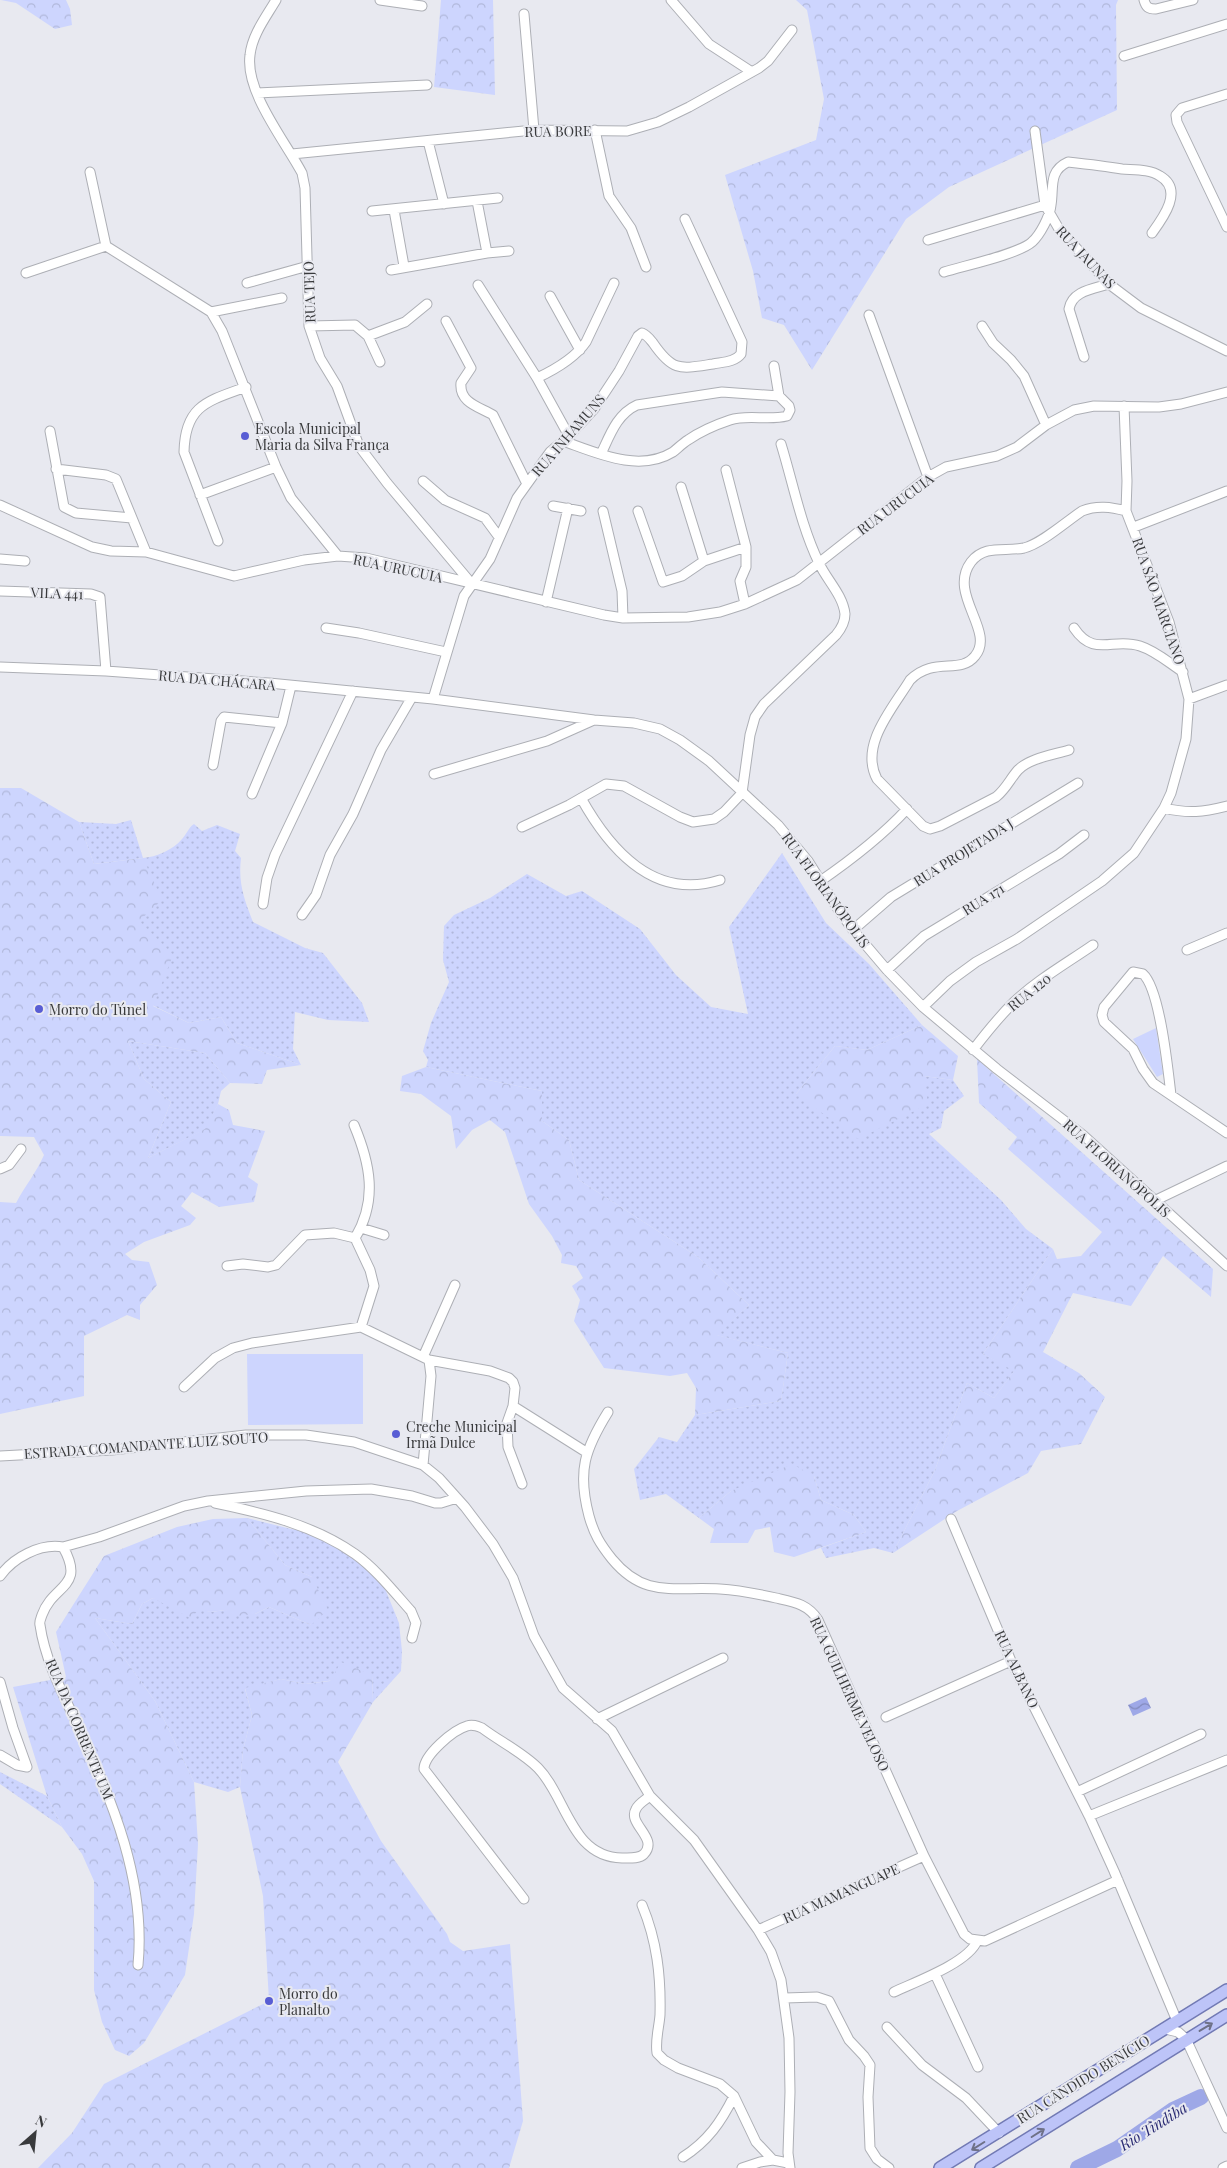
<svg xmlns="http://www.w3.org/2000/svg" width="1227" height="2168" font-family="'Playfair Display',serif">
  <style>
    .grass { fill: url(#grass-dots) }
    .forest { fill: url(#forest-crowns) }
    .park { fill: #cdd5fe }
    .water { fill: url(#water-waves) }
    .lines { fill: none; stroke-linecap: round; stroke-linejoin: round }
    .river { stroke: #9ea8e7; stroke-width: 16 }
    .minor-casing { stroke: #adafb5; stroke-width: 11 }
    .major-casing { stroke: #727ab4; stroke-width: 14 }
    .minor { stroke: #fff; stroke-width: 9 }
    .major { stroke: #bdc4f8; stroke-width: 11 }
    .oneway { stroke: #6e7187 }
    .poi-dot { fill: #585dd4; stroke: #e8e9f0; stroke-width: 2 }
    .labels { text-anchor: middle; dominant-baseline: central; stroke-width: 4; stroke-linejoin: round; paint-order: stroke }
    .street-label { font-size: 14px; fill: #393a3c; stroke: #e8e9f0 }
    .poi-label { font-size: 14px; fill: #393a3c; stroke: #e8e9f0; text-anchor: start }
    .water-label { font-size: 15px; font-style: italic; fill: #292a72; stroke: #e8e9f0 }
  </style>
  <defs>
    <pattern id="grass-dots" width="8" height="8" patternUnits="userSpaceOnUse" patternTransform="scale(1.25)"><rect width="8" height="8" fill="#cdd5fe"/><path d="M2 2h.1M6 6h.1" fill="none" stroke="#b1b8db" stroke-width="1.8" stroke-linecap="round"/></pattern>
    <pattern id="forest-crowns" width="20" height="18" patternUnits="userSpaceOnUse" patternTransform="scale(1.25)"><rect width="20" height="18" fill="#cdd5fe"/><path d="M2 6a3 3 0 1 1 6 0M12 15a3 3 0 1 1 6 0" fill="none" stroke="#b1b8db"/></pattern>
    <pattern id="water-waves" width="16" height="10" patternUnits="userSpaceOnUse" patternTransform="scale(1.25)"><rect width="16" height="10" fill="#9ea8e7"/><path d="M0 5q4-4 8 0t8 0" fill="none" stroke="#828abc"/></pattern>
  </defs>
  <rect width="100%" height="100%" fill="#e8e9f0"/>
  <!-- grass -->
  <path class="grass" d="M131,820L143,858C156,857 173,850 182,839C187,834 188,828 194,824L202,831L217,825L240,834L235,851L241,858C238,883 244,899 253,922L305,948L323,953L362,1003L369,1022L328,1020L295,1012L293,1049L301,1065L237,1043L221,1017L189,1023L152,1005L139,921L143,858L94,864L79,822L116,824Z
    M782,853L826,923L869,964L922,1025L867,1050L835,1046L796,1094L924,1076L953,1080L964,1096L944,1111L941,1128L929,1134L1001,1200L1026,1229L1053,1249L983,1354L1015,1370L994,1398L967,1383L935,1470L893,1553L874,1548L826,1558L821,1548L866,1532L854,1515L821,1500L814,1476L731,1491L699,1518L666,1494L640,1500L634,1469L659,1437L677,1442L695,1415L781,1401L788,1353L716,1335L749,1305L698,1257L579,1180L569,1140L542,1121V1091L426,1067L428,1060L423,1051L431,1023L449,982L443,960L444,926L454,915L490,898L527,874L566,896L582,891L640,929L676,975L711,1007L748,1014L729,927Z
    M128,1041L205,1053L230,1083L221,1091L218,1104L206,1129L148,1158L171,1102L144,1079Z
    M247,1518L291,1529L320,1533L375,1564L399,1623L402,1651L401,1671L373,1702L372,1675L305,1684L281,1679L245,1689L252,1715L243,1750L240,1787L228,1792L194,1782L155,1701L95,1618L132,1624L142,1604L153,1598L211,1612L225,1610L255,1614L269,1607L311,1625L312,1577L285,1565Z
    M0,1772L47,1796L62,1827L0,1784Z"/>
  <!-- forest -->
  <path class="forest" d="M1,0H66L70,9L72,25L55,29L16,3Z
    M441,0H493L495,95L434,87Z
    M796,0H1118L1116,5L1117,110L949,187L906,219L812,370L784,325L762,318L753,271L725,175L816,140L824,99L807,10Z
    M0,788H21L79,822L94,864L143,858L162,900L139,921L173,955L153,1006L189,1023L221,1017L237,1043L301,1065L267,1070L262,1084L230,1083L205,1053L128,1041L144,1079L171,1102L148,1158L205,1129L218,1104L229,1110L233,1125L265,1131L248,1177L258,1184L254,1202L219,1207L192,1192L181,1206L196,1218L190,1225L144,1242L125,1254L132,1260L149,1262L157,1285L140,1305V1320L127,1315L84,1336V1396L0,1414V1202L16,1203C25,1186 36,1173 44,1155L34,1137L0,1136Z
    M922,1025L958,1056L953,1080L924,1076L928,1104L858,1139L796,1094L835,1046L867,1050Z
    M977,1059L1213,1269L1211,1297L1163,1256L1131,1306L1073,1293L1043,1352L1079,1373L1105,1397L1081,1444L1041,1451L1028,1473L957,1511L893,1553L935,1470L967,1383L994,1398L1014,1371L983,1354L1053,1249L1057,1259L1081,1256L1102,1232L1008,1149L1017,1137L979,1103Z
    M426,1067L542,1091V1121L569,1140L579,1180L698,1257L749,1305L717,1335L788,1353L781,1401L695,1415L696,1388L687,1373L670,1376L604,1368L574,1321L580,1300L572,1286L583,1278L576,1266L561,1263L562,1255L552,1236L529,1204L505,1132L490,1120L472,1130L456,1149L451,1116L421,1094L400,1091L402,1076Z
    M792,1464L814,1476L821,1500L854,1515L866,1532L794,1557L774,1552L770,1527L755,1530L748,1543H710L714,1529L699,1518L731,1491Z
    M247,1518L285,1565L312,1577L328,1610L311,1625L269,1607L255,1614L235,1616L225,1610L211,1612L199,1610L190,1618L153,1598L142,1604L132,1624L95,1618L155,1701L194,1782L198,1844L194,1914L185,1975L144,2043L129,2056L115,2050L102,2022L94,1990V1881L82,1854L62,1827L47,1796L13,1687L66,1677L56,1632L104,1556L177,1527L213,1519Z
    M341,1662L372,1675L373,1702L338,1762L381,1841L447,1934L450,1942L463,1951L510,1944L523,2121L509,2168H38L72,2133L104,2084L269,2001L263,1896L240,1787L243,1750L252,1715L245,1688L281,1679L305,1684L330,1681Z"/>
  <!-- park -->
  <path class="park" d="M1156,1028L1163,1074L1157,1077L1133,1039Z
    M247,1354H363V1424L248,1425Z"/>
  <!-- water -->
  <path class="water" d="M1146,1697L1151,1708L1133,1716L1128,1705Z"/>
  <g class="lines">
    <!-- river -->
    <path class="river" d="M1078,2168L1117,2149L1173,2110L1201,2097"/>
    <!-- minor casing -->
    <g class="minor-casing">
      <path id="minor" d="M276,0C266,17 252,35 250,55C245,92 285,141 302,173L305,188L309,326L320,358L337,386L359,446L387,483L471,583
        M380,0L422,6
        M671,0L709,44L752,72
        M1144,0C1146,7 1148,9 1156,9L1193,0
        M524,14L534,130
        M1124,56L1227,24
        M257,93L427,85
        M1227,94L1182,108L1176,115L1177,122L1227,227
        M595,130L609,196L631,228L646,267
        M1035,131L1045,205L1059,229L1109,284L1141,308L1227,351
        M428,141L444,204
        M292,154L534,130L627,131L658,122L689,107L759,68L768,61L792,30
        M90,172L106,246
        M394,210L404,266
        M372,211L498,198
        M928,240L1045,205
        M106,246L211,312L222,331L276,467L291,498L338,556
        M487,253L509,251
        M391,270L487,253L477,201
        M944,272C963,266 1019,254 1032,242C1040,235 1050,216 1051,205C1054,188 1048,171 1068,162C1086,164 1104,166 1122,169C1134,170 1150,169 1160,176C1184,190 1163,218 1152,233
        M26,273L106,246
        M247,283L308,266
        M478,285L537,378L569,436
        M550,296L580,350
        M211,312L282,298
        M869,315L928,477
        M446,321L471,368L461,383C459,403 480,407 493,415L527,484
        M309,326L355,325L368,336L405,322L427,304
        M982,326L993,343L1011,360L1024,376L1046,425
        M368,336L380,362
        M1084,357L1069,309C1072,291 1093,289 1109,284
        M774,366L779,396
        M537,378C554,370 575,358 586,342L614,283
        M50,431L64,507L76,513L132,518
        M563,441C597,453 639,473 673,452C678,448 683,443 688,440C701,431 715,425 730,420C748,414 768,421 787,416L790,410L789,406L779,396L722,392L637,405C617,414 610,435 601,454
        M56,469L106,475L116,479L146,552
        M726,470L746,547V567L740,581L745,604
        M423,481L445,500L485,518L499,537
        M681,487L704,561
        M200,495L276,467
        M0,505L92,547L111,551L146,552L234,576L304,560L338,556L366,558L604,615L623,618L688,617L720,612L745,604L797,580L928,477L946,467L997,456L1017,447L1046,425L1074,410L1094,406L1159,407L1181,404L1227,392
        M553,506L581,511
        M603,511L622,591L623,618
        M638,511L663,582L682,576L704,561L746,547
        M1134,527L1227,491
        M218,541L184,452C185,405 208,401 246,387
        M0,559L25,561
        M0,591L91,594L100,597L106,671
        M546,602L568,508
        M326,628L359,633L446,652
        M1074,628C1094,658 1113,637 1140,646C1156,651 1169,663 1183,672
        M0,667L106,671L269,683L433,699L594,720L634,723L660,729L680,740L709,761L778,825L808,861L838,909L853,930L887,970L923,1007L997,1069L1083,1135L1227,1266
        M433,699L464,596L490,559L517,498L550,452L569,436L594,409L619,371L638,336L642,333C647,335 649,338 653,343C673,372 680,369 713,364C723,362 735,362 741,354L742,342L685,219
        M1189,699L1227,685
        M1069,750C1053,755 1030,758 1018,770C1010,779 1006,789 996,797L940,826L930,829L923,826L877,779C859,745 893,708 910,680C934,656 960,675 975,656C996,631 947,594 971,562C985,544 1005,552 1024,548C1041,544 1067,521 1082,511C1097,505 1111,507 1126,511
        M213,765L221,721L224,717L282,723
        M434,774L547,741L594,720
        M252,794L282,723L291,686
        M581,798C610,850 654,901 720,880
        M1164,808C1189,814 1203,812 1227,806
        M522,827L569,805L606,784L624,786L680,817L693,822L714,819L724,812L742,793L750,735L755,717L764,704L836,635C841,629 845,622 845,614C843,595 826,579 819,563C801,526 793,483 781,444
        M819,882C851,860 881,837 907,809
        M263,904L267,878L275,855L353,691
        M302,915L316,895L330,855L353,814L381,750L412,697
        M853,930L891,897L1078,783
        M1187,950L1227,933
        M887,970L924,936L1059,854L1084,835
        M923,1007L950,981L976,962L1017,939L1102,881L1134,853L1164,808L1171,793L1186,739L1189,699L1169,622L1126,511L1127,481L1124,406
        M973,1050C986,1033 999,1017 1014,1002C1037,980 1067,963 1093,945
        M1171,1095C1168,1070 1160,989 1143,974L1133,972L1104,1007L1102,1015L1104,1022L1133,1049L1143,1069L1153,1083L1227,1133
        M354,1125C370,1163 378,1200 355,1238L370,1270L374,1286L361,1327
        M0,1169L9,1165L21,1149
        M1154,1201L1227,1166
        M361,1228L384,1235
        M227,1266L243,1264L268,1267L276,1265L305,1235L334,1233L355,1238
        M423,1357L455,1285
        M184,1387L215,1358L233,1348L252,1343L361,1327L429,1360L490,1371L509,1378L513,1382L515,1388L513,1406L507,1423L508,1447L522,1484
        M513,1406L586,1452
        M608,1412C585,1449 577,1471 589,1516C594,1534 600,1544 612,1559C645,1599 674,1586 720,1589C739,1590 758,1594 776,1598C794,1602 808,1604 818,1620L924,1856L964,1934L970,1939L985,1941L1118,1880
        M0,1456L112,1450L246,1435H306L354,1442L423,1465L439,1478L465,1507L493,1544L513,1578L534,1636L563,1688L612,1731L650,1796L694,1840L758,1930L771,1952L781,1980L789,2038L790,2092L788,2153L790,2168
        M423,1465L431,1376L429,1360
        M215,1503C263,1513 314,1525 355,1554C376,1569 394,1592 411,1611L416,1623L412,1638
        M951,1519L1011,1661L1089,1816L1114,1871L1177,2021
        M0,1576C13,1558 40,1543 63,1547
        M0,1682L13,1728L27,1767L17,1765L0,1755
        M886,1717L1011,1661
        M597,1719L723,1658
        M1077,1792L1201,1734
        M1089,1816L1227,1760
        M524,1899L424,1769C424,1755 453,1730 467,1726C472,1724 477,1726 482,1728C499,1741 522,1752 538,1768C567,1798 571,1857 622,1858C629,1858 639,1859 644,1854C659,1838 627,1824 636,1809C638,1804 645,1800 650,1796
        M642,1905C657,1941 661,1976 660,2015C659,2028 655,2040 657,2053L664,2060L678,2068L720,2084L734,2096L756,2142L773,2160L788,2163
        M758,1930L924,1856
        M138,1965C146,1882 113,1802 79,1728C64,1696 45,1661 40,1625C39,1622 41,1618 42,1615C53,1584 86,1588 63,1547L99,1537L184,1506L208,1501L306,1491L371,1489L412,1496L435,1503H441L457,1498
        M935,1974L978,2067
        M894,1992C915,1982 968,1963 977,1941
        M785,1998L817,1997L829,2001L849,2040L864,2056L870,2065L868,2097L870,2148L877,2159L889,2168
        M887,2027L922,2065L966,2098L999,2133
        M1165,2029L1178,2032L1186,2039L1227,2128
        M683,2157C708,2141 721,2122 734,2096
        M742,2168L760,2162L773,2160
        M1223,2168L1227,2166"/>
    </g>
    <!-- major casing -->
    <g class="major-casing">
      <path id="major" d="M940,2168L1227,1990
        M981,2168L1227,2015"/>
    </g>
    <!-- minor -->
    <use href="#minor" class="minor"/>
    <!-- major -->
    <use href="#major" class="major"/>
  </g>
  <!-- one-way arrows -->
  <defs><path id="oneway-shaft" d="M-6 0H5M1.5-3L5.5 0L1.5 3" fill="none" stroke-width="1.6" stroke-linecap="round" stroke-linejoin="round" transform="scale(1.25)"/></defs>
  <g class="oneway">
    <use href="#oneway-shaft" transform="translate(1206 2027) rotate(-31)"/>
    <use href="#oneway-shaft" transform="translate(1038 2133) rotate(-32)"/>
    <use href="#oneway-shaft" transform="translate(978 2146) rotate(148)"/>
  </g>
  <!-- markers -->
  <g class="poi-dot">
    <circle cx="245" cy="436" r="5"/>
    <circle cx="39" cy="1009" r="5"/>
    <circle cx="396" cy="1434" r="5"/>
    <circle cx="269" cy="2001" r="5"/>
  </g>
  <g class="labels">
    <!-- street labels -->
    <g class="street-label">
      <text transform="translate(558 131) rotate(-1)">RUA BORE</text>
      <text transform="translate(1086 257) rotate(47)">RUA JAUNAS</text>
      <text transform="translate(309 292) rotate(-92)">RUA TEJO</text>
      <text transform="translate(568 435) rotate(-49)">RUA INHAMUNS</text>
      <text transform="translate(895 504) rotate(-37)">RUA URUCUIA</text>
      <text transform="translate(398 568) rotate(12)">RUA URUCUIA</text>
      <text transform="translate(57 593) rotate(2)">VILA 441</text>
      <text transform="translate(1159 601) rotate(71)">RUA SÃO MARCIANO</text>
      <text transform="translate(217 680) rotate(5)">RUA DA CHÁCARA</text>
      <text transform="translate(963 852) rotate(-32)">RUA PROJETADA J</text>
      <text transform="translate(826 890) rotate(54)">RUA FLORIANÓPOLIS</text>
      <text transform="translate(983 899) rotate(-32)">RUA 171</text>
      <text transform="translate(1029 992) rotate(-39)">RUA 120</text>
      <text transform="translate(1117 1168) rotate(42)">RUA FLORIANÓPOLIS</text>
      <text transform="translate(146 1445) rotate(-4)">ESTRADA COMANDANTE LUIZ SOUTO</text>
      <text transform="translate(1017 1669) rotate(65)">RUA ALBANO</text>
      <text transform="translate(850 1694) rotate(65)">RUA GUILHERME VELOSO</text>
      <text transform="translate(80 1729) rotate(67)">RUA DA CORRENTE UM</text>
      <text transform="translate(841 1893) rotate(-24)">RUA MAMANGUAPE</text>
      <text transform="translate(1083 2079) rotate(-32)">RUA CÂNDIDO BENÍCIO</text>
    </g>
    <!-- poi labels -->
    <g class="poi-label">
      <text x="255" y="428">Escola Municipal<tspan x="255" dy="16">Maria da Silva França</tspan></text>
      <text x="49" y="1009">Morro do Túnel</text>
      <text x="406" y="1426">Creche Municipal<tspan x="406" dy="16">Irmã Dulce</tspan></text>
      <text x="279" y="1993">Morro do<tspan x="279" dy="16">Planalto</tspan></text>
    </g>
    <!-- water labels -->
    <g class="water-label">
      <text transform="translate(1153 2126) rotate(-32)">Rio Tindiba</text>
    </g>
  </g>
  <!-- north arrow -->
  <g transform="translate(35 2133) rotate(27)" stroke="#e8e9f0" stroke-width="4" paint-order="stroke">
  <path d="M0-4L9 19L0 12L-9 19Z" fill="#393a3c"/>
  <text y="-8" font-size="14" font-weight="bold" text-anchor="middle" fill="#393a3c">N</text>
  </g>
</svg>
